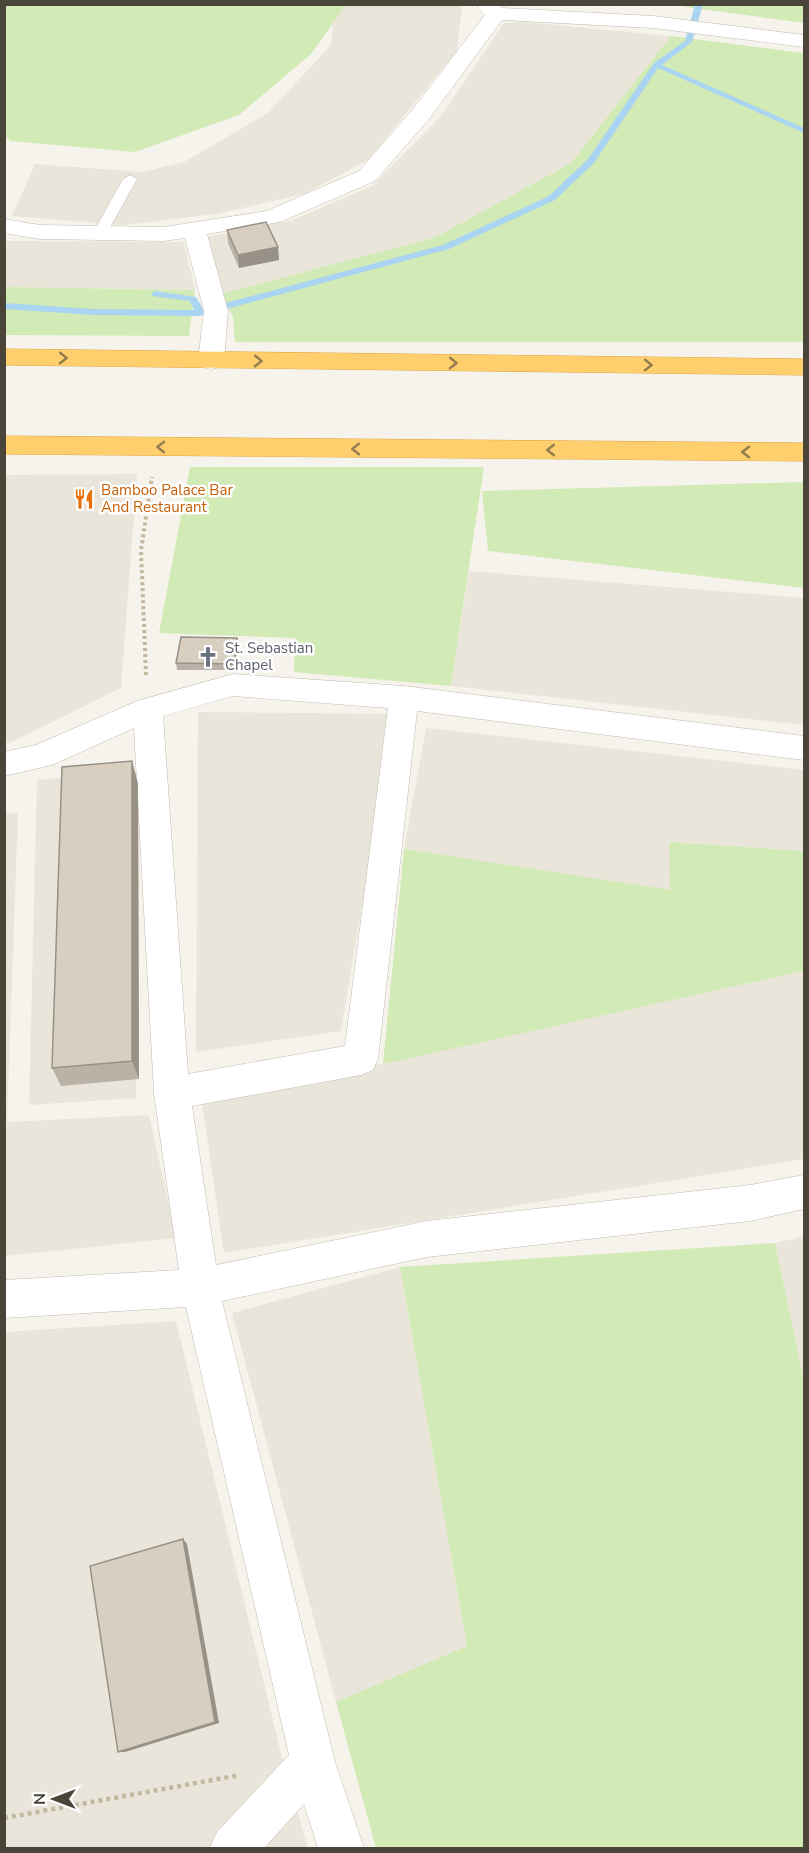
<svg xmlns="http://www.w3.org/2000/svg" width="809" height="1853" font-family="'Nunito Sans',sans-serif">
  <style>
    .residential { fill: #eae5da }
    .green { fill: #d2eab5 }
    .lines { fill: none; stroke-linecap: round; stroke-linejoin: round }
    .stream { fill: #a9d4f2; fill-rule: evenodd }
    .lane-casing { stroke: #c2bbae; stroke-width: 1 }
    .street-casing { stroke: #c2bbae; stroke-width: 1 }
    .highway-casing { stroke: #e0a43c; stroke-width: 1 }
    .path-far1 { stroke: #c4b79f; stroke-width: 4; stroke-dasharray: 3 3; stroke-linecap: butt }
    .path { stroke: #c4b79f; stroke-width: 4.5; stroke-dasharray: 4 4; stroke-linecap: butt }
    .lane { fill: #fff; fill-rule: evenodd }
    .street { fill: #fff; fill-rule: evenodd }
    .highway { fill: #ffcf6e; fill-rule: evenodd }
    .wall { fill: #bab2a6 }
    .shaded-wall { fill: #979187 }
    .building { fill: #d8cfc1; stroke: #979187; stroke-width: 1.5 }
    .oneway { stroke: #937c4e }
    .labels { text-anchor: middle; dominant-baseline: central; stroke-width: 5; stroke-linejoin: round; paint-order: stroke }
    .food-label { font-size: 15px; fill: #c56008; stroke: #fff; text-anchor: start }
    .worship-label { font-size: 15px; fill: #5b616d; stroke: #fff; text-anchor: start }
  </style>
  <rect width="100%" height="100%" fill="#f6f3ec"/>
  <!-- residential -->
  <path class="residential" d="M335,5H462L457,51L368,160L304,194L216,214L123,225L12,216L35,164L142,172L184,162L268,113L331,45Z
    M523,22L671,36L571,163L436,237L221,294L207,237L293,220L372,186L441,116L504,23Z
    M5,241L184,242L195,290L5,287Z
    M137,474L121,688L12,742L5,743V475Z
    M469,571L804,598V725L451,686Z
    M198,712L394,714L341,1031L196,1052Z
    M426,728L804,770V851L670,842L671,891L404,849Z
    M137,771L136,1098L29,1105L37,780Z
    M18,813L7,1122L149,1115L176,1238L5,1256L4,814Z
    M804,971V1159L224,1253L202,1103Z
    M804,1236V1380L775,1243Z
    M400,1267L467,1647L336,1702L232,1313Z
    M176,1321L285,1770L308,1848H5V1332Z"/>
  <!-- green -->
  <path class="green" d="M5,4H346V5L311,54L239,115L135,152L10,141L5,135Z
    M686,5H804V23L686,7Z
    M671,36L804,53V342H235L233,317L221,294L436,237L571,163Z
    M5,287L195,290L189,336L5,335Z
    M190,467H484L451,686L294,672L295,638L159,633Z
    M804,482V588L488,551L482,491Z
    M669,842L804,851V971L383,1064L404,849L670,890Z
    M775,1243L804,1381V1848H376L336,1702L467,1646L400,1267Z"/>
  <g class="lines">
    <!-- stream -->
    <path class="stream" d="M695,4H703L692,42L662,65L804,128V133L658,68L594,163L555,200L449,249L200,316L93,315L4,309V303L93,309L194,310L190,301L152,296L151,294L155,291L196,297L203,309L443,245L549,196L588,159L654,63L685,41Z"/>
    <!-- lane casing -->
    <g class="lane-casing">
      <path id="lane" d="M130,175L137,179L107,233L105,236H95L93,233L123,179Z"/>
    </g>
    <!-- street casing -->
    <g class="street-casing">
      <path id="street" d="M476,4H498L502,8L653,16L804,35V47L653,28L502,20L429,119L375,181L280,222L207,234L228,311L224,361L220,367L211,369L202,367L198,361L204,311L185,238L164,241L40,239L4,233V219L40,225L164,227L267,211L359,171L413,109L485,15Z
        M233,674L404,686L804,736V760L417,711L378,1059L373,1070L361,1075L192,1106L216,1265L427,1221L750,1185L804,1175V1209L750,1221L427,1257L222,1301L335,1762L364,1848H318L304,1804L264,1848H210L217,1832L289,1755L186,1307L4,1318V1280L179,1270L154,1093L134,728L52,765L4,776V752L36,745L137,701ZM233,696L388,708L345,1046L188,1074L163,716Z"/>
    </g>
    <!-- highway casing -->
    <g class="highway-casing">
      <path id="highway" d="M4,349L804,359V375L4,365Z
        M4,436L804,443V461L4,454Z"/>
    </g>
    <!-- path-far1 -->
    <path class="path-far1" d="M146,675L141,550L152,477"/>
    <!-- path -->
    <path class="path" d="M4,1818L240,1775"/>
    <!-- lane -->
    <use href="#lane" class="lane"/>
    <!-- street -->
    <use href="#street" class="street"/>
    <!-- highway -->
    <use href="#highway" class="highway"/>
  </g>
  <!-- wall -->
  <path class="wall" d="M227,230L278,247L279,260L239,268L228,243Z
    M237,638L238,645L235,670H177L176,663Z
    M132,761L138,784L139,1079L61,1086L52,1068Z"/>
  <!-- shaded-wall -->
  <path class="shaded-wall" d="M278,247L279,260L239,268L238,255Z
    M237,638L238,645L235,670L234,664Z
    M132,761L138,784L139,1079L132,1061Z
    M183,1539L187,1544L219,1723L125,1752H118Z"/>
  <!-- building -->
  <path class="building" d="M266,222L278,247L238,255L227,230Z
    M181,637L237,638L234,664L176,663Z
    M132,761V1061L52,1068L62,767Z
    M183,1539L215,1722L118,1752L90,1566Z"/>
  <!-- one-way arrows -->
  <defs><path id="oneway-chevron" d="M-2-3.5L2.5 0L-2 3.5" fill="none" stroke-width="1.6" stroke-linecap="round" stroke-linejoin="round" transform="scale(1.5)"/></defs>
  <g class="oneway">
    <use href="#oneway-chevron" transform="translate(63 358) rotate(1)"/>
    <use href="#oneway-chevron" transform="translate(258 361) rotate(1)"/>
    <use href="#oneway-chevron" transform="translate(453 363) rotate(1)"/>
    <use href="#oneway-chevron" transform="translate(648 365) rotate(1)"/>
    <use href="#oneway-chevron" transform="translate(161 447) rotate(-179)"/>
    <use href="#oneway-chevron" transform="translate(356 449) rotate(-180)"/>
    <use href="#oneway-chevron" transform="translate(551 450) rotate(-180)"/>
    <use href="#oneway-chevron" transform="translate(746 452) rotate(-180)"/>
  </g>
  <!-- icons -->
  <defs>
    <g id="restaurant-bare" transform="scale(1.62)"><path d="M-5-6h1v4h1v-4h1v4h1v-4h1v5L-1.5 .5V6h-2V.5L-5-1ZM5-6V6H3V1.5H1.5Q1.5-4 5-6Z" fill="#e8710a" stroke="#fff" stroke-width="2.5" paint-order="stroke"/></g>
    <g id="church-bare" transform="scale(1.62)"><path d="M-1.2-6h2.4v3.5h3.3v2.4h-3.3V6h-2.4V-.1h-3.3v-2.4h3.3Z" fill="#6b7280" stroke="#fff" stroke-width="2.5" paint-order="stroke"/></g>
  </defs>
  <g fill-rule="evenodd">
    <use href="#restaurant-bare" x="84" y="499"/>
    <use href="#church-bare" x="208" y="657"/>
  </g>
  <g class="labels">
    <!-- food labels -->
    <g class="food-label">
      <text x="101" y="490">Bamboo Palace Bar<tspan x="101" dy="17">And Restaurant</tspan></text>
    </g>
    <!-- worship labels -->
    <g class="worship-label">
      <text x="225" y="648">St. Sebastian<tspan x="225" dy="17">Chapel</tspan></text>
    </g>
  </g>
  <!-- border -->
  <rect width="809" height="1853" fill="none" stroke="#4b4439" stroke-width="12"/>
  <!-- north arrow -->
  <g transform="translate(54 1799) rotate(270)" stroke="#ffffff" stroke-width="4.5" paint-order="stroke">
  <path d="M0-4.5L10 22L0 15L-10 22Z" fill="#4b4439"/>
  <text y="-9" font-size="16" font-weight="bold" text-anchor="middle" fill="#4b4439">N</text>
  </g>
</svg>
